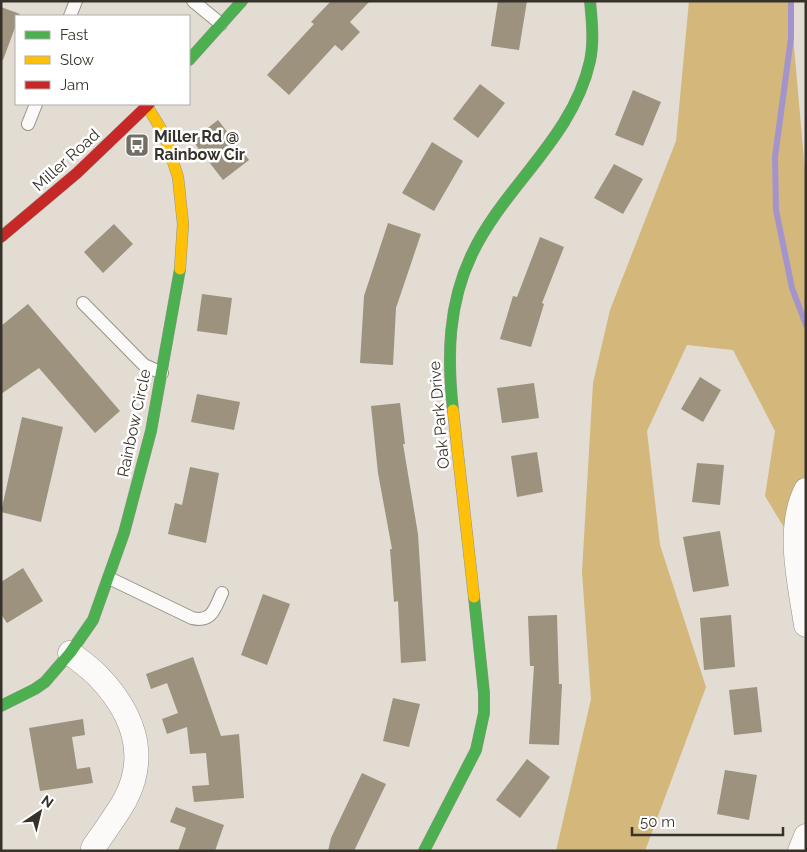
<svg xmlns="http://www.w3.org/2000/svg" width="807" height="852" font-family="Raleway,sans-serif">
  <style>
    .forest { fill: #d3b77b }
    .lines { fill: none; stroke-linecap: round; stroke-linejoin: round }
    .stream { stroke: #a494cc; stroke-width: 6 }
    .building { fill: #9c927e }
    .lane-casing { stroke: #97938b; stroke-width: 14 }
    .street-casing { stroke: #97938b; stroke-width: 25 }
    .fast-casing { stroke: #97938b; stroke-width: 12 }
    .slow-casing { stroke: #97938b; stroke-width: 12 }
    .jam-casing { stroke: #97938b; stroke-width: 12 }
    .lane { stroke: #fbfaf8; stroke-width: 12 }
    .street { stroke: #fbfaf8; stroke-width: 24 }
    .fast { stroke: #4caf50; stroke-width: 11 }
    .slow { stroke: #ffc107; stroke-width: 11 }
    .jam { stroke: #c62828; stroke-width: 11 }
    .labels { text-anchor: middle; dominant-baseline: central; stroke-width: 5; stroke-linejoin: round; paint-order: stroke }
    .poi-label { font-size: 16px; font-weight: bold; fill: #36322a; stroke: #fff; text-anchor: start }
    .street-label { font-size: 16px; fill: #36322a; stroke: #fff }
  </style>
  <rect width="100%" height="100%" fill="#e2dcd2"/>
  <!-- forest -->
  <path class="forest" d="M689,1H790L806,183V564L765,496L775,431L733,350L687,345L647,431L660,545L706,687L645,851H556L591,699L582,572L593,383L610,310L676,141Z"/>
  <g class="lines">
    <!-- stream -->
    <path class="stream" d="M791,1V38L775,157L776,210L792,288L806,325"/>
  </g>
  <!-- building -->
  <path class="building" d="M331,1H370L350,22L360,32L342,51L335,45L289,95L267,75L314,24L311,22Z
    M498,1H527L519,50L491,46Z
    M1,7L20,14L19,16H16V25L3,60H1Z
    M480,84L505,103L478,138L453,119Z
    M633,90L661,102L643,146L615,135Z
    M218,120L249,160L223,180L192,140Z
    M432,142L463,161L434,211L402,193Z
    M614,164L643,179L623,214L594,198Z
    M388,223L421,234L396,308L393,365L360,363L364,296Z
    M114,224L133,244L103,273L84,252Z
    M540,237L564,247L542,303L544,304L531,347L500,339L513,296L517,297Z
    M202,294L232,298L227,335L197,331Z
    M28,304L120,411L95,433L39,368L1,394V326Z
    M700,377L721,390L703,422L681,409Z
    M534,383L539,418L502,423L497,388Z
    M197,394L240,402L234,430L191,422Z
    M400,403L405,444H403L418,534L426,661L401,663L398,601L394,602L390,549H392L378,473L371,406Z
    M22,417L63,427L41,522L1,512Z
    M537,452L543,492L517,497L511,456Z
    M697,463L724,465L720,505L692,502Z
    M190,467L219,473L206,543L168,534L175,503L182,505Z
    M720,531L729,586L693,592L683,537Z
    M23,568L43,601L7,623L1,614V582Z
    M263,594L290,604L267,665L241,655Z
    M557,615L559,684H562L559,745L529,744L534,666H530L528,616Z
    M731,615L735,667L704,670L700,618Z
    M193,657L221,736L239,734L244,798L194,802L192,786L209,785L206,753L190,754L187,727L167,734L162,719L178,713L167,683L151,689L146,674Z
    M757,687L762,732L734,735L729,690Z
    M393,698L420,704L409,747L383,741Z
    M83,719L85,735L72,737L77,769L90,767L93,783L40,791L29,728Z
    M527,759L550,777L520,818L496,800Z
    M725,770L757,775L749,820L717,814Z
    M362,773L386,784L354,851H328L331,838Z
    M176,807L224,825L215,851H178L186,828L170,822Z"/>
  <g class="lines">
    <!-- lane casing -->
    <g class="lane-casing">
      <path id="lane" d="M193,1L221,24
        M70,16L76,1
        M28,124L36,104
        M83,303L144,365L162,373
        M109,578L192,618C212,623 215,608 222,593"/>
    </g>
    <!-- street casing -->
    <g class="street-casing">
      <path id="street" d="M806,490C786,529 800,584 806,625
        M70,653C79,660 89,667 97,675C131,710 150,753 125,800C116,816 104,832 93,848
        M800,851L806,836"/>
    </g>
    <!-- fast casing -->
    <g class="fast-casing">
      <path id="fast" d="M189,60L242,1
        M453,410C447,356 448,304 472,254C504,186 573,138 590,61C594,42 592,21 590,1
        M1,706L35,689L45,682L70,653L93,620L124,533L151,431L180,269
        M424,851L476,750L484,713V693L474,597"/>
    </g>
    <!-- slow casing -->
    <g class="slow-casing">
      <path id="slow" d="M147,106L164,134L178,177L183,224L180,269
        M453,410L474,597"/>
    </g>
    <!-- jam casing -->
    <g class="jam-casing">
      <path id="jam" d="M1,237L77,173L149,104"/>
    </g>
    <!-- lane -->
    <use href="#lane" class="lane"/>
    <!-- street -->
    <use href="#street" class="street"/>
    <!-- fast -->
    <use href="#fast" class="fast"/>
    <!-- slow -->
    <use href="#slow" class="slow"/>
    <!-- jam -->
    <use href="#jam" class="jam"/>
  </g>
  <!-- icons -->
  <defs>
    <g id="bus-square" transform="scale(1.25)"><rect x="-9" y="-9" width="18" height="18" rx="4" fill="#726e65" stroke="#fff"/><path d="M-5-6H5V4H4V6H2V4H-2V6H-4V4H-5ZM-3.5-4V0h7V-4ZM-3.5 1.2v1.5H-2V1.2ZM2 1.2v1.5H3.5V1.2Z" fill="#fff"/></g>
  </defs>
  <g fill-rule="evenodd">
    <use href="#bus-square" x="137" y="145"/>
  </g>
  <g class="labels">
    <!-- poi labels -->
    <g class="poi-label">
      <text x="154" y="136">Miller Rd @<tspan x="154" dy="18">Rainbow Cir</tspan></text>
    </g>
    <!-- street labels -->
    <g class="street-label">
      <text transform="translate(66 160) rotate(-42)">Miller Road</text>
      <text transform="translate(439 415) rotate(-95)">Oak Park Drive</text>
      <text transform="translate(134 423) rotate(-78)">Rainbow Circle</text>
    </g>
  </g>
  <!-- border -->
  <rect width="807" height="852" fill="none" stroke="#36322a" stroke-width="5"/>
  <!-- legend -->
  <rect x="15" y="15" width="175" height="90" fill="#ffffff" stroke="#afadaa"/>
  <rect x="25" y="31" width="25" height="8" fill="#4caf50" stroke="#afadaa"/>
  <text x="60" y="40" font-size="15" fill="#36322a">Fast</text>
  <rect x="25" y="56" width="25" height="8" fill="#ffc107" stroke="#afadaa"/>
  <text x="60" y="65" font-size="15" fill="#36322a">Slow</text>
  <rect x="25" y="81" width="25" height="8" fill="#c62828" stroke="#afadaa"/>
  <text x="60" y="90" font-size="15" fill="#36322a">Jam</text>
  <!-- north arrow -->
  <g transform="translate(40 812) rotate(35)" stroke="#ffffff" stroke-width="4" paint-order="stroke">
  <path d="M0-4L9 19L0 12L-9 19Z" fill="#36322a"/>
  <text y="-8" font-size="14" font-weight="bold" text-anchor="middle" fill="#36322a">N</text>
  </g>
  <!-- scale -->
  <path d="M632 827v8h151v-8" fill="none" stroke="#36322a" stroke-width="2.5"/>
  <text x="640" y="827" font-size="15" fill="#36322a" stroke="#ffffff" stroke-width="4" paint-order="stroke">50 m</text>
</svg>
